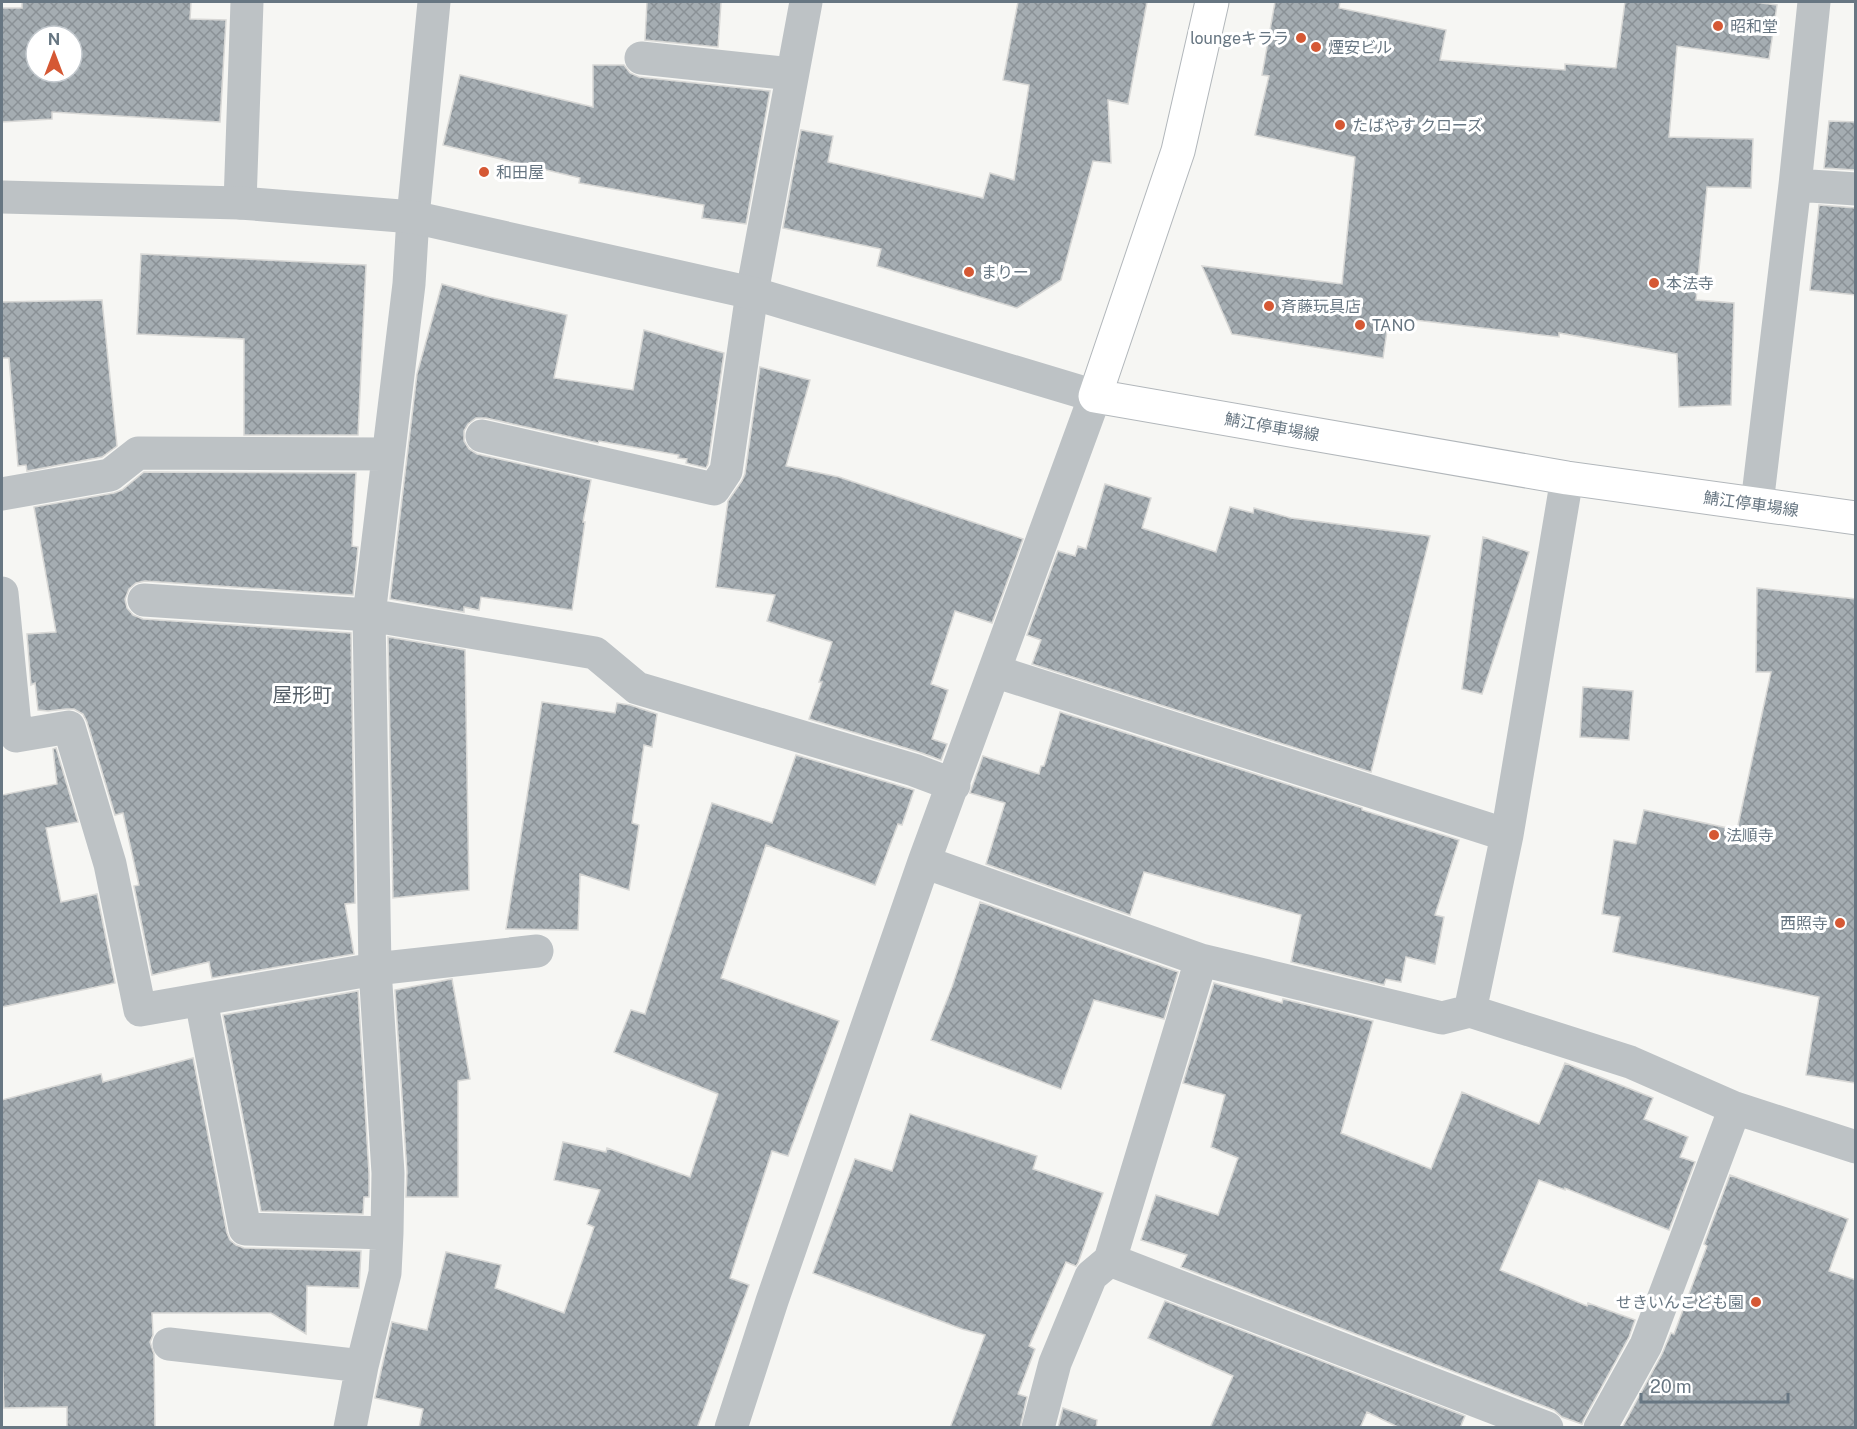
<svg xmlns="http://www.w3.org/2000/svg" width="1857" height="1429" font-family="'Public Sans','Noto Sans JP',sans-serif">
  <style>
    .building { fill: url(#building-cross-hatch); stroke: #d8d8d6; stroke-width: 1.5; fill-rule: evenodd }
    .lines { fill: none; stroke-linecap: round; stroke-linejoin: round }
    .secondary-casing { stroke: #b2b7bb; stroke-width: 35 }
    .minor { stroke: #bdc2c5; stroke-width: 33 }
    .tertiary { stroke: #bdc2c5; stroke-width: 33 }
    .secondary { stroke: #fff; stroke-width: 33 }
    .poi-dot { fill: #d55834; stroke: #fff; stroke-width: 2 }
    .labels { text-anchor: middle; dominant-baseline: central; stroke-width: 6; stroke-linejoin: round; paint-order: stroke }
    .poi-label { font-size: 16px; fill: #677682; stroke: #fff; text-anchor: start }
    .street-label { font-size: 16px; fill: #677682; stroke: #fff }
    .quarter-label { font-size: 20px; fill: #555f68; stroke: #fff }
  </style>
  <defs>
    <pattern id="building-cross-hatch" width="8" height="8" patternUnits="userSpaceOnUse" patternTransform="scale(1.5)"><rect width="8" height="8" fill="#a5adb2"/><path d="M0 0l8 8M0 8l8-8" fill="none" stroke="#8a9196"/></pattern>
  </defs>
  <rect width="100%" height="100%" fill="#f6f6f3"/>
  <!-- building -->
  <path class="building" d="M22,2H191L190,19L226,20L220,122L52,112V119L2,122V8H22ZM36,36H72V72H36Z
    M647,2H721L718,47L645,40Z
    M1018,2H1147L1128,104L1108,100L1111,163L1093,161L1061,280L1017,308L877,266L881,249L783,228L801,130L833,136L828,162L983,198L990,173L1014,180L1029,85L1003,80Z
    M1275,2H1340L1339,8L1446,30L1440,60L1565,70V64L1616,68L1625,2H1754L1777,5L1769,59L1677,46L1669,137L1753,139L1751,188L1707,187L1696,300L1734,303L1731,405L1679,407L1677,354L1559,333V337L1389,317L1383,358L1232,334L1202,266L1342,284L1355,157L1255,135L1269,76L1262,75Z
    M593,65H624L630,73L639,77L770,91L746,224L702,218L704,205L579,183L580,178L443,145L460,75L593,107Z
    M1829,121L1856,122V170L1824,168Z
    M1819,205L1856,208V295L1810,290Z
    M141,254L366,265L358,435H244V339L137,334Z
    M442,284L489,297L567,315L554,378L633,390L644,330L724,353L708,464L706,468L686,463L687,459L678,458L679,455L599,441L598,443L486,418H476L468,424L464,431V441L469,449L477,454L591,480L583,522H585L572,610L481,597L479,610L464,607V612L390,599L417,374Z
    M102,300L117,446L102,457L27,471L26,465L18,466L9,358H2V302Z
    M760,367L810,380L786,466L839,477L1023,539L992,623L955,611L931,684L948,690L932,739L947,744L941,760L919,752L809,719L822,682H819L832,642L767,621L775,595L716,587L728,501L742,481L745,474Z
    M144,472L356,473L352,546L358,547L353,595L145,581L136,583L129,589L125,599L127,608L133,615L143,619L351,633L355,903L345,904L354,954L212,978L209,962L152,975L134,886L139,885L123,813L115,815L87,722L83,714L74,709H66L48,711L38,710L35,683L31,685L27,634L56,632L34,507L114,493L122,490Z
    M1105,484L1151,498L1142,528L1216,552L1230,507L1253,513L1254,508L1291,518L1430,536L1371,772L1032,664L1041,640L1027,635L1058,551L1075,556L1078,546L1086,549Z
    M1483,537L1529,552L1482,694L1462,689Z
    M1757,588L1856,599V1083L1806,1075L1819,997L1613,952L1620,917L1602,914L1614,840L1636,844L1644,810L1737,830L1771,672H1756Z
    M388,637L465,650L469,890L393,898Z
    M1583,687L1633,691L1629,740L1580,737Z
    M542,702L615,713L617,703L630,705L657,714L652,747L644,745L632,823L639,825L629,890L580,874L578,930L506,929Z
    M1060,712L1362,808V810L1459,840L1435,915L1444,917L1435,964L1406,957L1401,982L1386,979L1384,985L1291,962L1301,915L1144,872L1130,915L986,864L1005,803L970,793L983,756L1039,774L1041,766H1044Z
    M56,748L78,822L46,828L61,902L97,894L115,983L2,1007V795L57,784L53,749Z
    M796,755L914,790L902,825L898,824L875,885L766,845L721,978L839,1021L788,1156L772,1151L730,1278L749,1285L697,1428H419L423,1409L375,1398L392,1322L427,1330L446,1252L501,1265L495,1288L564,1313L594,1227L587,1224L600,1190L554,1180L563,1142L606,1152L607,1148L690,1177L718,1094L614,1052L631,1010L645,1014L712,803L772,823Z
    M980,902L1178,972L1164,1019L1094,1000L1061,1089L931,1040L952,987Z
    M452,979L470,1079L458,1081V1197H406L407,1172L395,990Z
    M1214,983L1282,1003L1283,999L1373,1021L1341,1133L1431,1169L1462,1092L1539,1124L1565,1063L1653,1098L1644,1119L1688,1137L1680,1157L1695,1162L1669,1230L1565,1188V1190L1539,1180L1500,1270L1587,1306L1588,1303L1635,1320L1629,1337L1584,1419L1582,1424L1562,1417L1554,1410L1181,1267L1187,1255L1141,1240L1156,1195L1218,1215L1238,1158L1211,1147L1225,1095L1183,1083Z
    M358,991L369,1173V1197H364L363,1214L261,1211L223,1015Z
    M193,1058L227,1233L230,1240L236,1245L244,1248L361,1251L359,1288L307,1286L306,1334L271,1313H152L153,1335L150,1342L154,1354L155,1428H67V1407L4,1408L2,1351V1100L101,1074L103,1082Z
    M910,1114L1037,1156L1033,1169L1103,1193L1078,1263L1076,1266L1066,1262L1029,1346L1035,1349L1018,1394L1027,1397L1020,1428H950L985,1335L962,1329L813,1273L855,1159L892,1171Z
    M1730,1175L1848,1219L1829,1271L1856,1280V1428H1622L1662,1354L1671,1333L1674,1334L1707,1246L1704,1244Z
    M1165,1301L1465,1416L1460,1428H1400L1367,1412L1360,1428H1210L1233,1376L1148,1338Z
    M1063,1408L1097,1420L1096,1428H1058Z"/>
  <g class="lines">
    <!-- secondary casing -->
    <g class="secondary-casing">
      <path id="secondary" d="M1212,2L1178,151L1095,396L1567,478L1856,518"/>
    </g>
    <!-- minor -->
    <path class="minor" d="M641,58L792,74
      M1795,185L1856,189
      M240,203L247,2
      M482,436L714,489L726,471L752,293L806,2
      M2,494L110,475L138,453L388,454
      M1757,504L1795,185L1814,2
      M2,593L16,736L69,727L110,864L140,1010L375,969L537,951
      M144,600L369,615L595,653L637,688L914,770L954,785
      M994,671L1507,835
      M924,862L1201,960L1442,1018L1470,1011L1630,1062L1735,1108L1856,1147
      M201,1000L245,1229L387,1233
      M1470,1011L1507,835L1567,478
      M1110,1260L1547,1428
      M169,1344L362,1366
      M350,1428L362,1366L385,1273L387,1233L388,1173L375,969L369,615L409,284L413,217L434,2
      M731,1428L772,1301L924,862L1095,396
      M1038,1428L1055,1363L1091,1276L1110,1260L1201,960
      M1600,1428L1646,1345L1735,1108"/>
    <!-- tertiary -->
    <path class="tertiary" d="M2,197L240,203L413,217L752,293L1095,396"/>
    <!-- secondary -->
    <use href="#secondary" class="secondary"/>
  </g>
  <!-- markers -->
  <g class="poi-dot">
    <circle cx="1718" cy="26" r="6"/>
    <circle cx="1301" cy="38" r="6"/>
    <circle cx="1316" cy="47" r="6"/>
    <circle cx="1340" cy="125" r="6"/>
    <circle cx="484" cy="172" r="6"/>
    <circle cx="969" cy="272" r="6"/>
    <circle cx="1654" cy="283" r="6"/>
    <circle cx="1269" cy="306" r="6"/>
    <circle cx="1360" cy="325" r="6"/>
    <circle cx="1714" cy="835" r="6"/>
    <circle cx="1840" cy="923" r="6"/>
    <circle cx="1756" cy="1302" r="6"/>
  </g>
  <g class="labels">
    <!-- poi labels -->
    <g class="poi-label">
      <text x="1730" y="26">昭和堂</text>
      <text x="1289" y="38" text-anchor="end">loungeキララ</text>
      <text x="1328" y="47">煙安ビル</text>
      <text x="1352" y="125">たばやす クローズ</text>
      <text x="496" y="172">和田屋</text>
      <text x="981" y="272">まりー</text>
      <text x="1666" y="283">本法寺</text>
      <text x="1281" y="306">斉藤玩具店</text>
      <text x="1372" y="325">TANO</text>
      <text x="1726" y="835">法順寺</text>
      <text x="1828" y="923" text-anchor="end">西照寺</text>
      <text x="1744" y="1302" text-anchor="end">せきいんこども園</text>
    </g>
    <!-- street labels -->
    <g class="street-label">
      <text transform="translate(1272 427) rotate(10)">鯖江停車場線</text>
      <text transform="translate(1751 504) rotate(8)">鯖江停車場線</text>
    </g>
    <!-- quarter labels -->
    <g class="quarter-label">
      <text x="302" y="695">屋形町</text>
    </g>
  </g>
  <!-- border -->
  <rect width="1857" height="1429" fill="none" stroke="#677682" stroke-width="6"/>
  <!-- north arrow -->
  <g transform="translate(54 54)"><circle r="28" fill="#ffffff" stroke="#c2c8cd" stroke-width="1.5"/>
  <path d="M0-4.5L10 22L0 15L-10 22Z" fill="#d55834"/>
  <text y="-9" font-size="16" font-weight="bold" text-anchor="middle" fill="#677682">N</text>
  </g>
  <!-- scale -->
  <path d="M1641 1393v9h147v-9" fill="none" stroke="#677682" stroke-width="3"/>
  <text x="1650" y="1393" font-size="18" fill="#677682" stroke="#ffffff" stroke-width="4.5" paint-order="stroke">20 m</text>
</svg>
